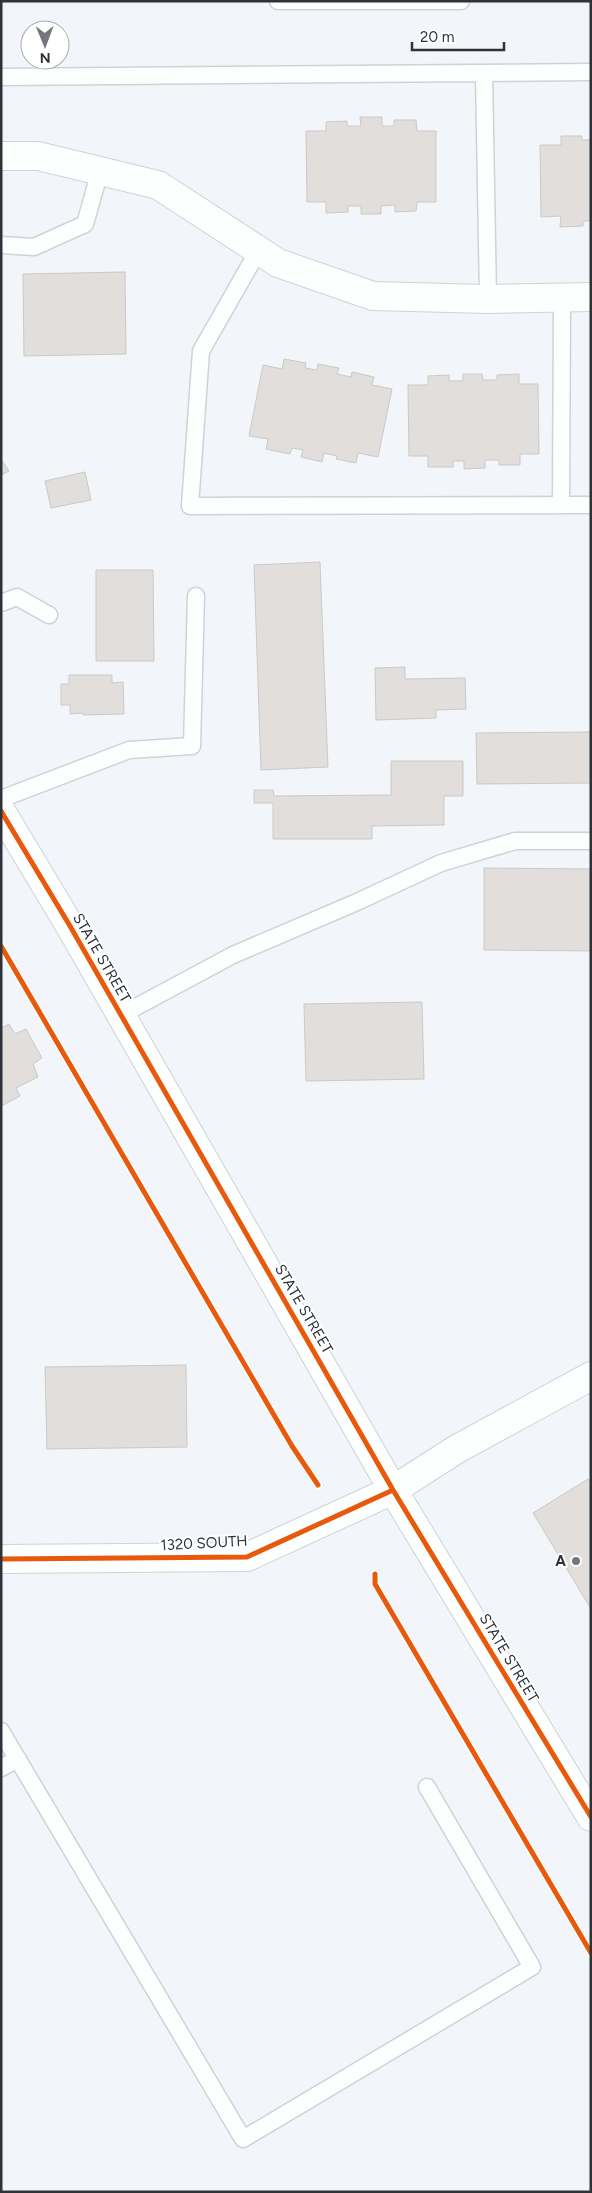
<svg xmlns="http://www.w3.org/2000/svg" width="592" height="2193" font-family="Figtree,sans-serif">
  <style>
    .building { fill: #e2dedb; stroke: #cbc9c8 }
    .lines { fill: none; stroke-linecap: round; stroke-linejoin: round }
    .lane-casing { stroke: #cfd3d8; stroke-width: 19 }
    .street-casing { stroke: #cfd3d8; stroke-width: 30 }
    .secondary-casing { stroke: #cfd3d8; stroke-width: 30 }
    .primary-casing { stroke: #cfd3d8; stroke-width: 30 }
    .lane { stroke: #fdfefe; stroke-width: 16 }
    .street { stroke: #fdfefe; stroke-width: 28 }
    .secondary { stroke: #fdfefe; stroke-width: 28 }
    .primary { stroke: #fdfefe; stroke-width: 28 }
    .cycleway-casing { stroke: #fff; stroke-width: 8 }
    .cycleway { stroke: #e8590c; stroke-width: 5 }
    .poi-dot { fill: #73777d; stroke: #fff; stroke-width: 2 }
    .labels { text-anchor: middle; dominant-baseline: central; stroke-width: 4; stroke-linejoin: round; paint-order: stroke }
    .street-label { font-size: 15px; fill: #2e333a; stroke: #fff }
    .poi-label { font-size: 15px; font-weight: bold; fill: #2e333a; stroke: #fff; text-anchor: end }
  </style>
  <rect width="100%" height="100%" fill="#f2f5f9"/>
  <!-- building -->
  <path class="building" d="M360,117H382V126H394V120H416L417,131H436V202H417L416,211L395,212V205L381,206V214H361V206H348V212L326,213V202H307L306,131H326V122L347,121V126H361Z
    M561,136H582V140H591V221H583V226L560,227L561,216L541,217L540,145H561Z
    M125,272L126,354L24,356L23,274Z
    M284,359L306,363L305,368L317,370L318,364L339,368L337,374L351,377L352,372L374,377L372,385L392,389L378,457L358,453L356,463L336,459L337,456L324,453L322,462L301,457L303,450L292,448L290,454L266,449L268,439L249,436L263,365L282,369Z
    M463,374H482L483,380H497V375L519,374V384H538L539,454H520V465H499V460H485V468L464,469V461H453V467H428V456H409L408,385H428V376L449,375V381H463Z
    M1,459L9,471L1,475Z
    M85,472L91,500L51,508L45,481Z
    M320,562L328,767L261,770L254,565Z
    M96,570H153L154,661H96Z
    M405,667V679L465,678L466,709L436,710V718L376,720L375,668Z
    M69,675H112V683L123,682L124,714L83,715V713L70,714V705H61V684H69Z
    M591,732V783L477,784L476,733Z
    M391,761H463V796H444V825L372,826V839H273V803H254V790H273L274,796L391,795Z
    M484,868L591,869V951L484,950Z
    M422,1002L424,1079L306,1081L304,1004Z
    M9,1024L15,1034L26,1029L42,1058L33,1064L38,1077L16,1088L20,1096L1,1106V1028Z
    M186,1365L187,1447L47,1449L45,1367Z
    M588,1479L591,1484V1609L533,1513Z"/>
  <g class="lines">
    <!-- lane casing -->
    <g class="lane-casing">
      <path id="lane" d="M278,1H461
        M484,73L488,299
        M1,77L591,72
        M1,245L34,247L85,224L100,171
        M258,251L201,351L190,506L591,505
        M561,505L562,298
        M1,603L17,597L49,615
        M1,799L129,750L192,746L196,596
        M121,1015L233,955L357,902L441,863L515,841H591
        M1,1731L243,2139L532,1967L427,1787
        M1,1768L18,1759"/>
    </g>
    <!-- street casing -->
    <g class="street-casing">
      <path id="street" d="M1,156H38L158,185L278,263L373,296L488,299L591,297
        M393,1490L457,1449L591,1376"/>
    </g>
    <!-- secondary casing -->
    <g class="secondary-casing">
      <path id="secondary" d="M1,1559L247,1557L393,1490"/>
    </g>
    <!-- primary casing -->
    <g class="primary-casing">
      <path id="primary" d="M1,811L70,926L393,1490L591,1817"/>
    </g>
    <!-- lane -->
    <use href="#lane" class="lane"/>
    <!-- street -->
    <use href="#street" class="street"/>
    <!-- secondary -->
    <use href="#secondary" class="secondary"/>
    <!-- primary -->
    <use href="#primary" class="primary"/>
    <!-- cycleway casing -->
    <g class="cycleway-casing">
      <path id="cycleway" d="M1,811L70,926L393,1490L591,1817
        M1,946L292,1446L318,1485
        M1,1559L247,1557L393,1490
        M375,1574V1584L591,1953"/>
    </g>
    <!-- cycleway -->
    <use href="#cycleway" class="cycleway"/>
  </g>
  <!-- markers -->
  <circle class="poi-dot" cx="576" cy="1561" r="5"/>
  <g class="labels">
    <!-- street labels -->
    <g class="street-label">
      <text transform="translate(102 958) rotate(60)">STATE STREET</text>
      <text transform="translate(304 1309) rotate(60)">STATE STREET</text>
      <text transform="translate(204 1543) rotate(-3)">1320 SOUTH</text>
      <text transform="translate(509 1658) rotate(59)">STATE STREET</text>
    </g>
    <!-- poi labels -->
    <g class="poi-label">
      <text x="566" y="1561">A</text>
    </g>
  </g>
  <!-- border -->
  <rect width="592" height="2193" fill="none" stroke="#2e333a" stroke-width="5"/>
  <!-- north arrow -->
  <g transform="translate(45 45) rotate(179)"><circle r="24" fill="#ffffff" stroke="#abadb0"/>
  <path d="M0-4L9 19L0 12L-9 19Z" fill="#73777d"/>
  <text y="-8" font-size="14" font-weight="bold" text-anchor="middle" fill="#2e333a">N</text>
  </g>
  <!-- scale -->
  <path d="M412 42v8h92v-8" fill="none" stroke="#2e333a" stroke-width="2.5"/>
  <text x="420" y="42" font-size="15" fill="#2e333a" stroke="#ffffff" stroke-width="4" paint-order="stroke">20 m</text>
</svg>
